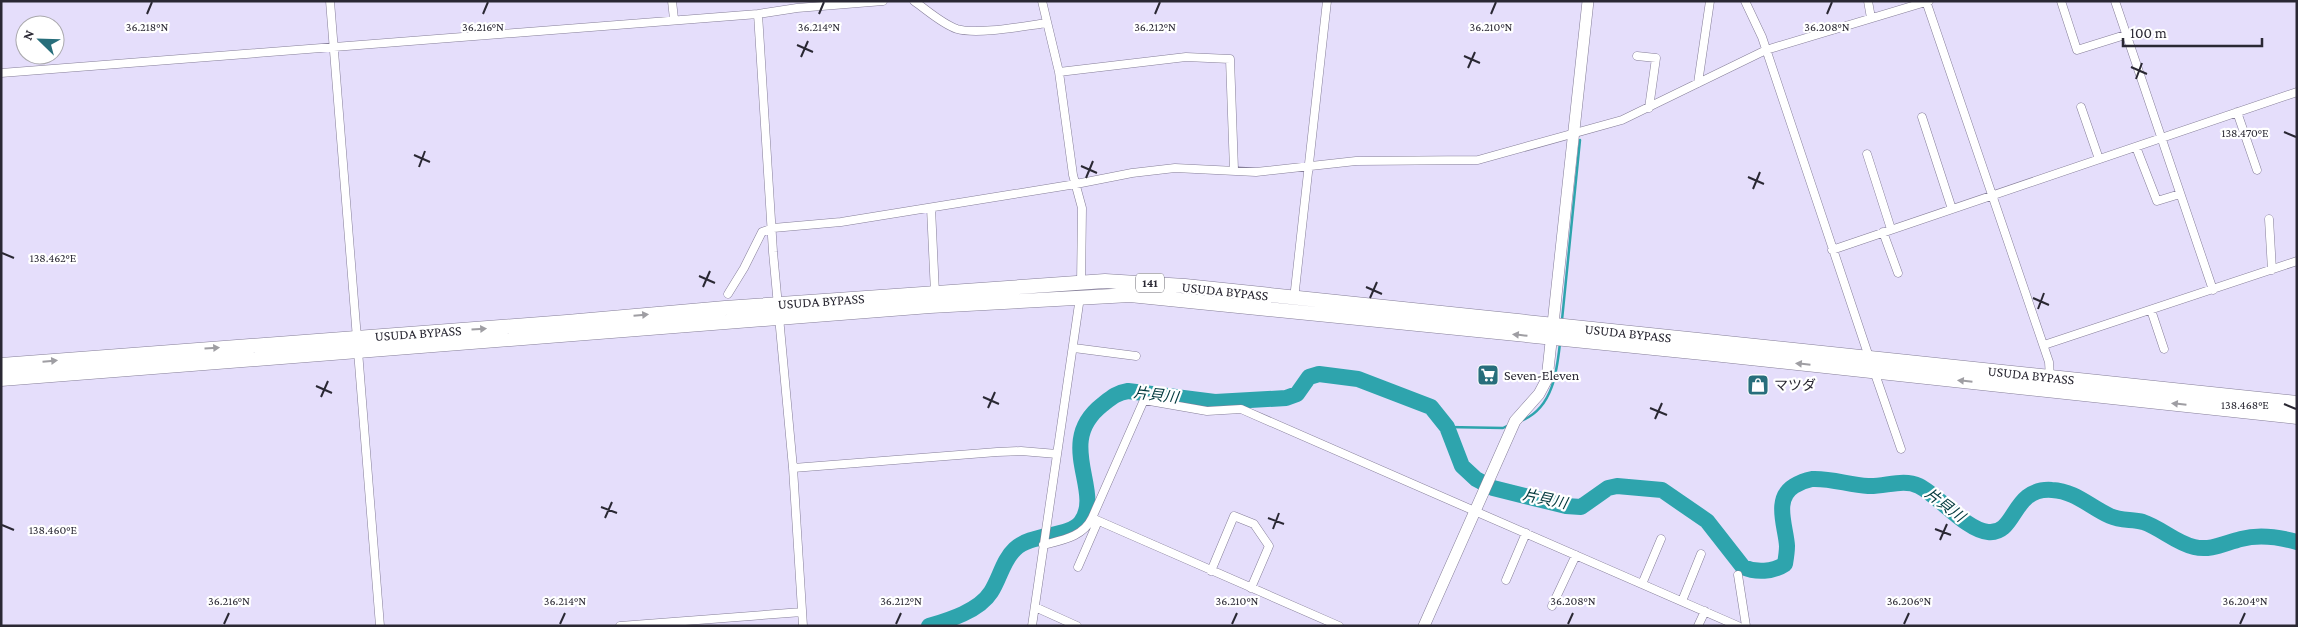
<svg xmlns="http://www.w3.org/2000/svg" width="2298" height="627" font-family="'Crimson Pro','Noto Sans JP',serif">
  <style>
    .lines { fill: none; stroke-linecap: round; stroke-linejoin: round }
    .stream { stroke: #2ea4ad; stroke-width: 2.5 }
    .river { stroke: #2ea4ad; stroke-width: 16 }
    .street-casing { stroke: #857e98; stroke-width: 9 }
    .secondary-casing { stroke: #857e98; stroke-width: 12 }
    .highway-casing { stroke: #857e98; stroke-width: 15 }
    .street { stroke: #fff; stroke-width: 8 }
    .secondary { stroke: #fff; stroke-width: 11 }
    .highway { stroke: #fff; stroke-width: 14 }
    .oneway { fill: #9f9ea3 }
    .ticks { fill: none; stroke: #2a2833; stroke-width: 2 }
    .labels { text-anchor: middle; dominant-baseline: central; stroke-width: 4.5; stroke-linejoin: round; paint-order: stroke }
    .shield { fill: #fff; stroke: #6a6870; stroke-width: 1 }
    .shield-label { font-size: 12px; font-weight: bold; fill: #2a2833 }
    .street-label { font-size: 14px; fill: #2a2833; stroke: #fff }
    .poi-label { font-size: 14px; fill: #2a2833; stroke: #fff; text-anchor: start }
    .water-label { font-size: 15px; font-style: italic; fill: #01383c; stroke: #fff }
    .ticks-label { font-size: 12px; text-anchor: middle; fill: #2a2833; stroke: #fff; stroke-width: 4.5; stroke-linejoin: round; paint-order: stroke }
  </style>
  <rect width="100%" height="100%" fill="#e5defb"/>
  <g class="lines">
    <!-- stream -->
    <path class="stream" d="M1562,320L1580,140
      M1523,420C1553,407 1557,371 1560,343
      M1447,427L1503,428L1509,425"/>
    <!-- river -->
    <path class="river" d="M929,626C949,620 979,611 991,592C1000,578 1003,560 1015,549C1031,533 1069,538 1081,522C1104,491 1054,443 1102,405C1111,398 1116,393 1128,391L1215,402L1286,398L1297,394L1309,377L1319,374L1358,379L1431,407L1447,427L1462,466L1476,479L1493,488L1566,506L1581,507L1608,488L1617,486L1662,490L1707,521L1743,567C1756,573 1773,572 1785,564C1786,558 1787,552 1787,546C1786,527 1773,499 1794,486C1799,483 1807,480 1812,479C1831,478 1849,485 1868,486C1885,487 1903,478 1919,486C1939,496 1966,530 1988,532C2017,535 2011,487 2052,490C2075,491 2090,507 2110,516C2121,521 2132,519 2143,522C2161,528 2176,543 2194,547C2211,551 2225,543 2241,539C2260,534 2279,537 2297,542"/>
    <!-- street casing -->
    <g class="street-casing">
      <path id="street" d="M330,1L380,626
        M672,1L674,19
        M914,1C927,10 942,24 957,29C978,35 1024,26 1047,23
        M1042,1L1059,72L1073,175L1082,208L1081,285
        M1745,1L1762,37L1870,360
        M1868,1L1871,18
        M1926,1L2049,362L2050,378
        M2061,1L2077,50L2125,35
        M2115,1L2213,290
        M758,14L773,252L793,468L803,626
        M1637,56L1656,58L1649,108
        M1059,72L1186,57L1230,59L1234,170
        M1,73L758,14L797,8L883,1
        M1698,83L1710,1
        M2081,107L2099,159
        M2237,112L2257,170
        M1922,117L1952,209
        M2136,147L2157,201L2180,194
        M1867,154L1891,229
        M931,208L935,293
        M2269,219L2272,270
        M1883,232L1898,273
        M1832,250L2297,92
        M728,294L744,268L762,232L773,228L841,222L1076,184L1132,173L1175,168L1256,172L1356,161L1478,160L1622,120L1766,50L1929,1
        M1294,299L1327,1
        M2151,310L2164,349
        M2044,345L2297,261
        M1074,348L1136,356
        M1874,371L1901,449
        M793,468L997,452L1021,451L1057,454
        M1092,518L1144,400L1207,411L1241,409L1738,626
        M1043,545C1062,540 1083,537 1092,518L1339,626
        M1078,567L1098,521
        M1211,571L1234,516L1254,524L1269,546L1251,588
        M1738,575L1746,626
        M1506,580L1526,533
        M1642,584L1661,539
        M1682,601L1701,554
        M1552,606L1576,555
        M1035,607L1077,626
        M620,626L802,612
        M1032,626L1080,297
        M1698,626L1705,611"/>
    </g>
    <!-- secondary casing -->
    <g class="secondary-casing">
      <path id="secondary" d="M1424,626L1515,421L1539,394L1547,379L1588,1"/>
    </g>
    <!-- highway casing -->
    <g class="highway-casing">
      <path id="highway" d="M1,365L567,322L725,308L1105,281L1185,286L2297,403
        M1,379L930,306L1130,295L1713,354L2297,417"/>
    </g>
    <!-- street -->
    <use href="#street" class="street"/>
    <!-- secondary -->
    <use href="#secondary" class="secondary"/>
    <!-- highway -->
    <use href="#highway" class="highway"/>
  </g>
  <!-- one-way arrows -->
  <defs><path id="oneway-solid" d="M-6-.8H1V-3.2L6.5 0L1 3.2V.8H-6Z" transform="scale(1.25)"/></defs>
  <g class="oneway">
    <use href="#oneway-solid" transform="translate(641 315) rotate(-5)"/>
    <use href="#oneway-solid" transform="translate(479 329) rotate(-4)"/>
    <use href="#oneway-solid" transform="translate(1520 335) rotate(-174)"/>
    <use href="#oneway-solid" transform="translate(212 348) rotate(-4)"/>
    <use href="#oneway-solid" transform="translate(50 361) rotate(-5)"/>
    <use href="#oneway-solid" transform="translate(1803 364) rotate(-174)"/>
    <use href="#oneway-solid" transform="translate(1965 381) rotate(-174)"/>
    <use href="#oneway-solid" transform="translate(2179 404) rotate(-174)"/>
  </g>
  <!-- ticks -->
  <path class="ticks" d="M147,14L152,2M483,14L488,2M819,14L824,2M1155,14L1160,2M1491,14L1496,2M1827,14L1832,2M797,45L813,52M1464,56L1480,63M801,57L808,41M2131,67L2147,74M1468,68L1475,52M2136,79L2142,63M2284,132L2296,137M414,155L430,162M1081,166L1097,173M419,167L425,151M1748,177L1764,184M1086,178L1093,161M1753,189L1760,172M2,253L14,258M699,276L715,283M703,287L710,271M1366,287L1382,294M1370,298L1377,282M2033,298L2049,305M2038,309L2044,293M316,386L332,393M321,397L328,381M983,397L999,404M2284,404L2296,409M988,408L995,392M1650,408L1667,415M1655,419L1662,403M601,507L617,513M605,518L612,502M1268,518L1284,524M2,525L14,530M1273,529L1279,513M1935,529L1951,535M1940,540L1947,524M224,624L229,613M560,624L565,613M896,624L901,613M1232,624L1237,613M1568,624L1573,613M1904,624L1909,613M2240,624L2245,613"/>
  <!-- icons -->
  <defs>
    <g id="supermarket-square" transform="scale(1.125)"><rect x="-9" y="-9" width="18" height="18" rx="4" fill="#276e7b" stroke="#fff"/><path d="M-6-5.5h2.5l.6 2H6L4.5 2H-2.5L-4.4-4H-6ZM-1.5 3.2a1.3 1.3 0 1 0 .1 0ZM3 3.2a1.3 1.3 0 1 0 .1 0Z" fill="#fff"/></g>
    <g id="shop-square" transform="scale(1.125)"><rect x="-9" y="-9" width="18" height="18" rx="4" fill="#276e7b" stroke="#fff"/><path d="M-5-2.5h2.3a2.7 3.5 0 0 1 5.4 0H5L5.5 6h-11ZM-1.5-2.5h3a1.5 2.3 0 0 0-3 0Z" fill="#fff"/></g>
  </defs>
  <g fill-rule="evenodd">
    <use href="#supermarket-square" x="1488" y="375"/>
    <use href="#shop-square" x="1758" y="385"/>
  </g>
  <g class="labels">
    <!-- shield labels -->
    <rect class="shield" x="1136" y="273.5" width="28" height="19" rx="4"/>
    <g class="shield-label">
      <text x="1150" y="283">141</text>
    </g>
    <!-- street labels -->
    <g class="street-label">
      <text transform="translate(1225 291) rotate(6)">USUDA BYPASS</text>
      <text transform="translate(821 301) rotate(-4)">USUDA BYPASS</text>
      <text transform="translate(418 333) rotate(-4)">USUDA BYPASS</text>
      <text transform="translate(1628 333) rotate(6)">USUDA BYPASS</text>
      <text transform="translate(2031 375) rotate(6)">USUDA BYPASS</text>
    </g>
    <!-- poi labels -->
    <g class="poi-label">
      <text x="1504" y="375">Seven-Eleven</text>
      <text x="1774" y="385">マツダ</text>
    </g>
    <!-- water labels -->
    <g class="water-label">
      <text transform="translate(1156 395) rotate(7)">片貝川</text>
      <text transform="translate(1545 499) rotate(12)">片貝川</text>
      <text transform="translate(1945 505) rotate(37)">片貝川</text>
    </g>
  </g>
  <g class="ticks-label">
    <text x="1491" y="31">36.210°N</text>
    <text x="147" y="31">36.218°N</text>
    <text x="483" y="31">36.216°N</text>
    <text x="819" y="31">36.214°N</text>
    <text x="1155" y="31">36.212°N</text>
    <text x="1827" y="31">36.208°N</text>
    <text x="2245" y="137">138.470°E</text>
    <text x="53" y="262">138.462°E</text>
    <text x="2245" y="409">138.468°E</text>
    <text x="53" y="534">138.460°E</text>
    <text x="229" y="605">36.216°N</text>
    <text x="565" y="605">36.214°N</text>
    <text x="901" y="605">36.212°N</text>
    <text x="1237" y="605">36.210°N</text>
    <text x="1573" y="605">36.208°N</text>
    <text x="1909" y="605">36.206°N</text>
    <text x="2245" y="605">36.204°N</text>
  </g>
  <!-- border -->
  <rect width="2298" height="627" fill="none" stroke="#2a2833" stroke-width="5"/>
  <!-- north arrow -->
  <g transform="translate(40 40) rotate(293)"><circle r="24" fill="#ffffff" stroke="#aaa9ad"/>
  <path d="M0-4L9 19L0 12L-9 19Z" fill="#276e7b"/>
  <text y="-8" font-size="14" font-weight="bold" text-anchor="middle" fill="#2a2833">N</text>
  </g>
  <!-- scale -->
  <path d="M2123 38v8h139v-8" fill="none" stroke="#2a2833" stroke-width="2.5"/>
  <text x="2130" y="38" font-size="15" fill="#2a2833" stroke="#ffffff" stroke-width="4" paint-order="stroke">100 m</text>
</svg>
